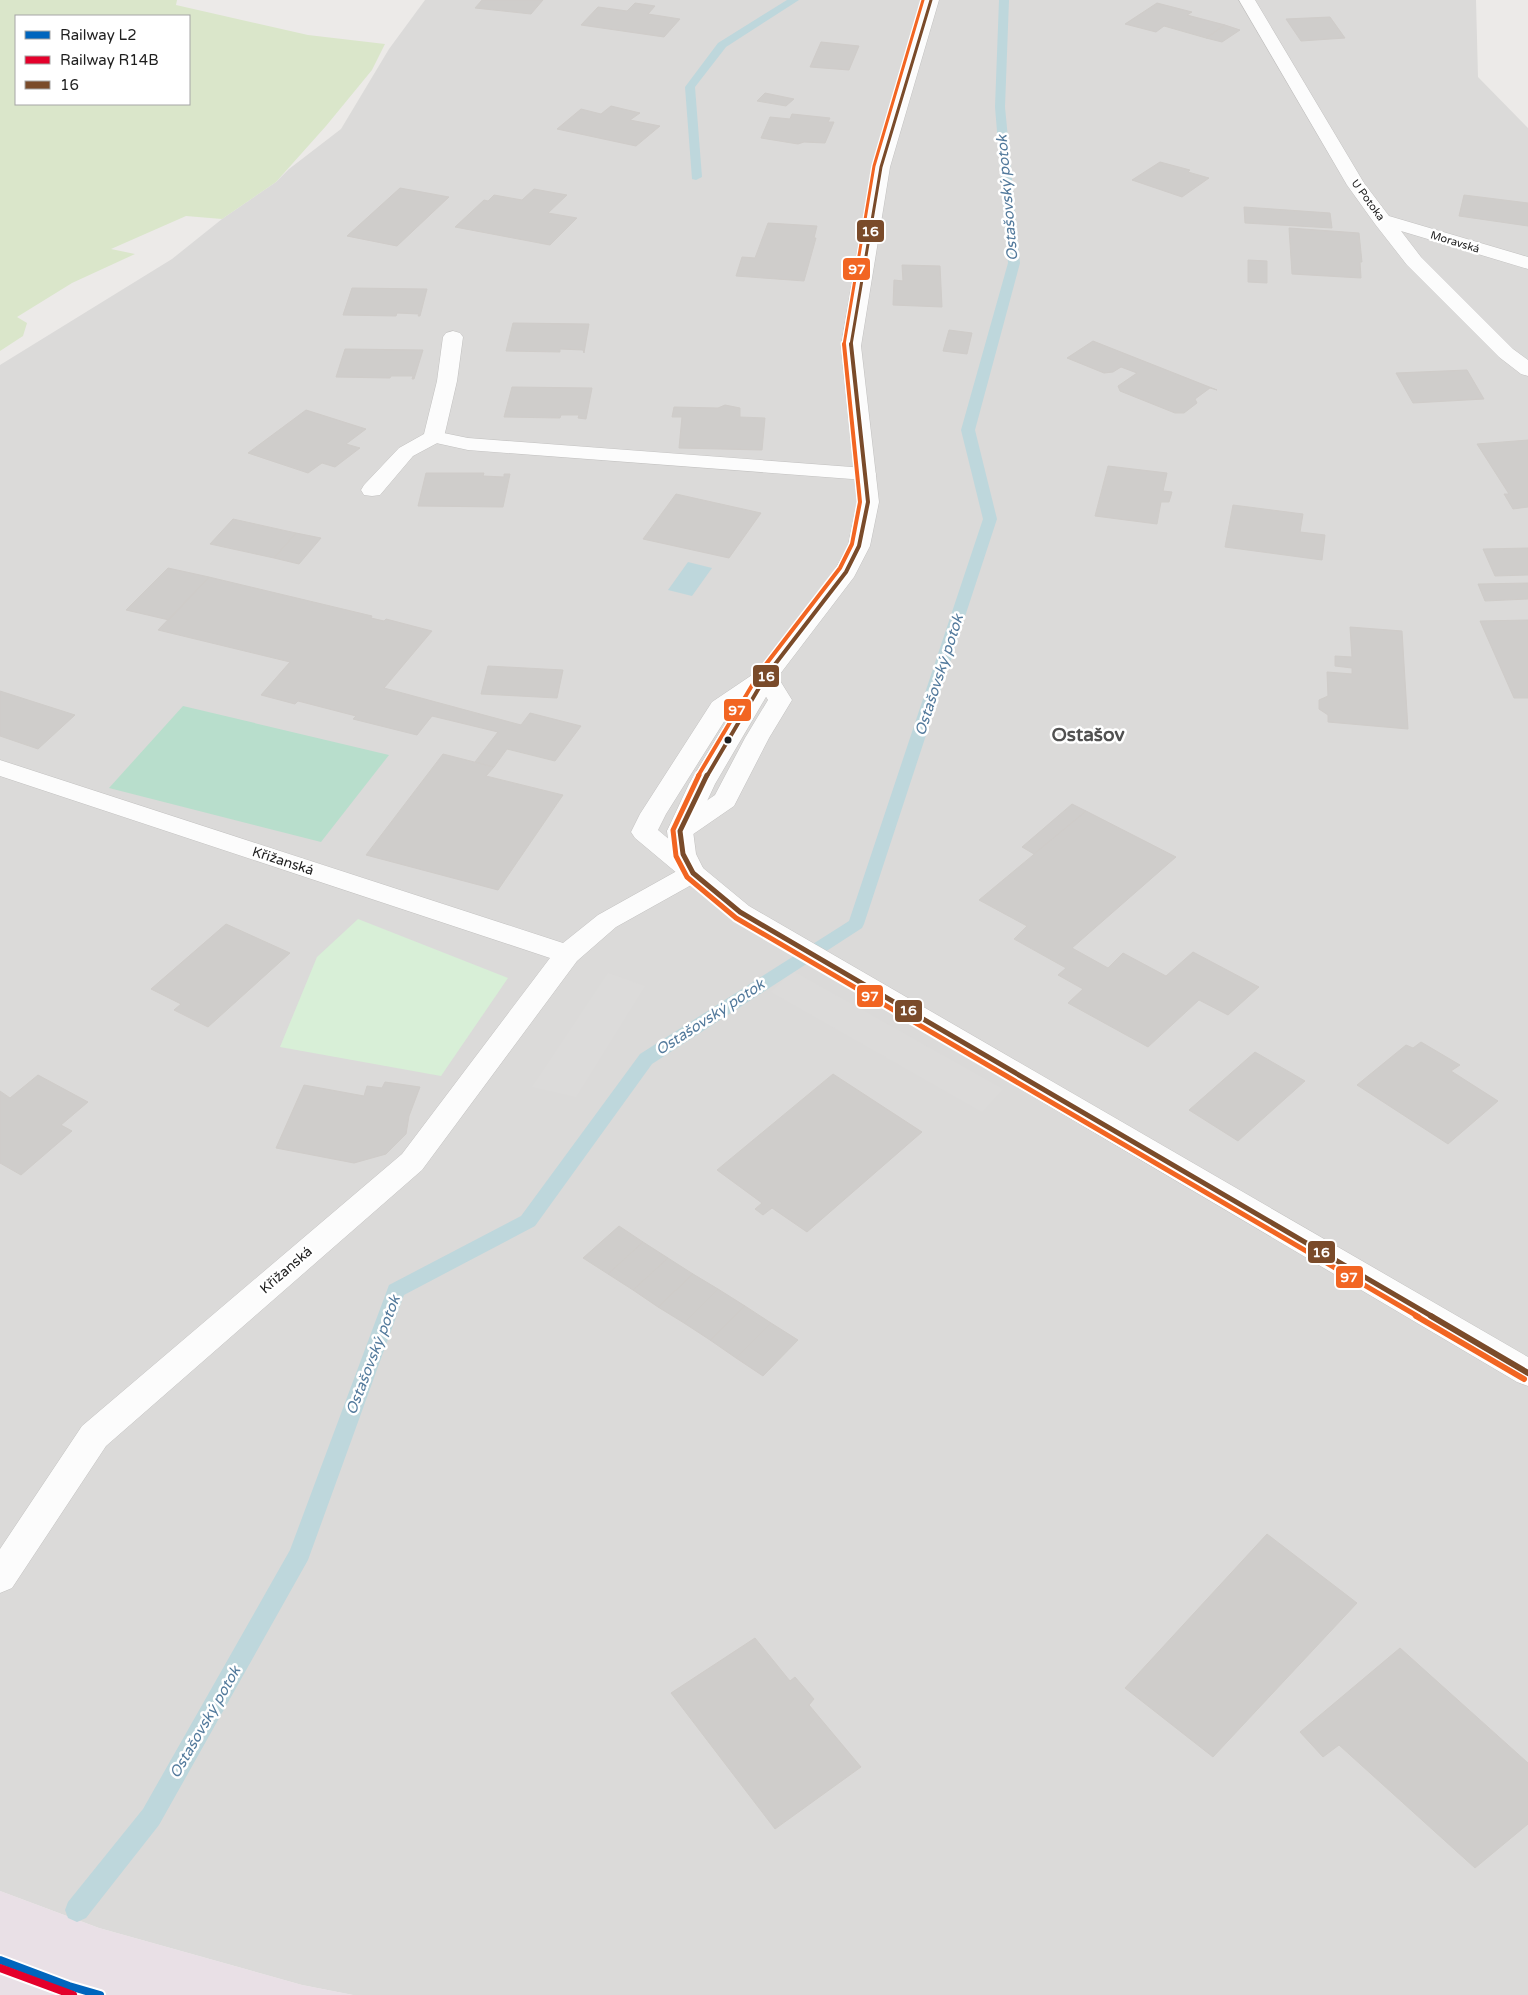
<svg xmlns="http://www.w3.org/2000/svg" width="1528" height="1995" font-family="'Varela Round',sans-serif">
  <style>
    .residential { fill: #dbdad9 }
    .industrial { fill: #e9e0e6 }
    .grass { fill: #dae6ca; fill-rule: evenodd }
    .park { fill: #d8efd7 }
    .pitch { fill: #b8decc }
    .parking { fill: #dcdbda }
    .water { fill: #bed7dc }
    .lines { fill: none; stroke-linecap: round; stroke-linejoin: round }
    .stream { fill: #bed7dc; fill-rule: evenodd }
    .building { fill: #cfcdcb; stroke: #cfccc9 }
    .service-casing { stroke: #c2c1c0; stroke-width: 1 }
    .minor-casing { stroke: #c2c1c0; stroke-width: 1 }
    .tertiary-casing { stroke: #c2c1c0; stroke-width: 1 }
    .service { fill: #fcfcfc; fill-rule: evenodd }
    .minor { fill: #fcfcfc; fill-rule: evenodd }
    .tertiary { fill: #fcfcfc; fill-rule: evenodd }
    .bus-1-far3-casing { stroke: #fff; stroke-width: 5.5 }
    .bus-1-far2-casing { stroke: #fff; stroke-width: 7 }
    .bus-1-far1-casing { stroke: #fff; stroke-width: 9 }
    .bus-1-casing { stroke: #fff; stroke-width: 10 }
    .bus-2-far3-casing { stroke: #fff; stroke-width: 5.5 }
    .bus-2-far2-casing { stroke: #fff; stroke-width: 7 }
    .bus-2-far1-casing { stroke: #fff; stroke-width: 9 }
    .bus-2-casing { stroke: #fff; stroke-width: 10 }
    .bus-1-far3 { stroke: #7a4b2a; stroke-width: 3 }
    .bus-1-far2 { stroke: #7a4b2a; stroke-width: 4 }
    .bus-1-far1 { stroke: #7a4b2a; stroke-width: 5 }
    .bus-1 { stroke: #7a4b2a; stroke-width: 6 }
    .bus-2-far3 { stroke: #f26522; stroke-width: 3 }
    .bus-2-far2 { stroke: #f26522; stroke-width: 4 }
    .bus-2-far1 { stroke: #f26522; stroke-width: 5 }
    .bus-2 { stroke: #f26522; stroke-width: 6 }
    .rail-1-casing { stroke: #fff; stroke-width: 12 }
    .rail-2-casing { stroke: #fff; stroke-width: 12 }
    .rail-1 { stroke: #0065bd; stroke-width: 8 }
    .rail-2 { stroke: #e4002b; stroke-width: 8 }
    .bus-dot { fill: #1e1e1e; stroke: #fff; stroke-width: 2 }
    .labels { text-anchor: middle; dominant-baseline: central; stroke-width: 5; stroke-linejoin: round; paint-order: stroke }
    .far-street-label { font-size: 11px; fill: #1e1e1e; stroke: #fff }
    .street-label { font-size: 14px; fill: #1e1e1e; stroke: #fff }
    .water-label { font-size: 15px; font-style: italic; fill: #537a9c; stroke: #fff }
    .district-label { font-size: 19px; font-weight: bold; fill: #515151; stroke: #fff }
    .line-badge { stroke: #fff; stroke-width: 2 }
    .badge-label { font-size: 14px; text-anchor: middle; font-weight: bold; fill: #fff }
  </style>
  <rect width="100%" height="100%" fill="#eceae8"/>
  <!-- residential -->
  <path class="residential" d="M425,0H1476L1478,77L1528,128V1995H353L302,1985L99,1928L0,1891V365L172,259L222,219L276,182L289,169L341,129L389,49Z"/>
  <!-- industrial -->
  <path class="industrial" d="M0,1891L99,1928L302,1985L353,1995H0Z"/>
  <!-- grass -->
  <path class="grass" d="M0,0H177L176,5L308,35L385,44L372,70L326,126L276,182L222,219L186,216L111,249L135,254L72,283L17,317L27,323L23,336L0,351ZM189,16V104H16V16Z"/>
  <!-- park -->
  <path class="park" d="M358,919L508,978L441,1076L280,1047L317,957Z"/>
  <!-- pitch -->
  <path class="pitch" d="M183,706L389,755L321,842L109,788Z"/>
  <!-- parking -->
  <path class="parking" d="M793,971L1003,1089L982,1112L771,992Z
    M608,973L645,986L576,1097L532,1087Z"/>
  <!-- water -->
  <path class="water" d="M688,562L712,568L692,596L668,590Z"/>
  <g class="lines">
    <!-- stream -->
    <path class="stream" d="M787,0H799L726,47L695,87L702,177L696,180L692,179L685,87L718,43Z
      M999,0H1009L1005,107L1020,263L975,430L997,519L864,924L862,928L652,1064L535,1226L404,1295L308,1560L159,1825L86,1918L77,1922L68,1918L65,1910L68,1902L143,1809L290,1550L389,1285L521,1216L640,1054L849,921L983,519L961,430L1008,263L995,107Z"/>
  </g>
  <!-- building -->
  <path class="building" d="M482,0H543L531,14L475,8Z
    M635,3L655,6L648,14L680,19L664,37L581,25L598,7L627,11Z
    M1157,3L1192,12L1187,15L1225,25L1206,38L1164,26L1156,32L1125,24Z
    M1330,17L1345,38L1301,41L1286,19Z
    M1225,25L1240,30L1222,42L1206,38Z
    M821,42L859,46L849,70L810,67Z
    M765,93L794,99L786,106L757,101Z
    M611,106L640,113L630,120L660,126L636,146L557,129L581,109L601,114Z
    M792,114L830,118L828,122H834L825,143L804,142L798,144L761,138L770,117L790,119Z
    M1160,162L1190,170L1188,172L1209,178L1182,197L1132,180Z
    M400,188L449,197L397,246L347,236Z
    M534,189L567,195L548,213L577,218L550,245L455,227L484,200L488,201L494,195L522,200Z
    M1464,195L1528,203V226L1459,216Z
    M1244,207L1330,213L1332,228L1245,223Z
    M768,223L817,226L814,238H816L804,281L736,276L742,257L755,258Z
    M1289,228L1359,233L1362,262H1360L1361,278L1292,274Z
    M1248,260L1267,261V283L1248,282Z
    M902,265L940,266L942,307L893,305L894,280L903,281Z
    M352,288L427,289L420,316H418L419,314L397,313L396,316L343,315Z
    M513,323L589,324L584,353L583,350L560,349V352L506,351Z
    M949,330L972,333L967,354L943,351Z
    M1093,341L1217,390L1210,388L1195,399L1197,403L1184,413H1175L1120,391L1118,386L1137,373L1121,367L1113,372L1104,373L1067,358Z
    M345,349L423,350L414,379H412L413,376H391L390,378L336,377Z
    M1467,370L1484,399L1413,403L1396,373Z
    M512,387L592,388L586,419L578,418L579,415H561L560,418L504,417Z
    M725,405L740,408V417L765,418L762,450L679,448L682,417H672L674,407L718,408Z
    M306,410L366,429L346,444L360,448L335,467L322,463L308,473L248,453Z
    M1528,440V507L1513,509L1504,494H1509L1477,444Z
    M1108,466L1167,473L1163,491L1172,492L1169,502H1161L1157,524L1095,516Z
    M426,473H484L483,476L504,477V474H510L503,507L418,506Z
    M676,494L761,513L729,558L643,539Z
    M1233,505L1303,514L1300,532L1325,535L1322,560L1225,547Z
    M233,519L296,533L274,558L210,544Z
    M296,533L321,538L299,564L274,558Z
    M1528,548V575L1495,576L1483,549Z
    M168,568L209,577L169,620L126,610Z
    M209,577L372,616L371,618L384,621L386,619L432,631L384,688L521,725L530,713L581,726L555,761L507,749L494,767L475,762L498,732L432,716L417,735L353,719L356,716L298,701L295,704L261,695L290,662L158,630Z
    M1528,583V599L1485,601L1478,584Z
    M1528,620V698H1514L1480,621Z
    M1350,627L1402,631L1408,729L1328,722V715L1319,709V700L1328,696L1327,672L1352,674V668L1335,666V656L1352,657Z
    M488,666L563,670L557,698L481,694Z
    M0,691L75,715L38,749L0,736Z
    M443,754L494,767L486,776L563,795L498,890L366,855Z
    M1072,804L1086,811L1034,854L1022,847Z
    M1086,811L1176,857L1072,948L1108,968L1123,953L1166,976L1193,952L1259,987L1228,1015L1199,1000L1148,1047L1068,1003L1083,989L1058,975L1066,968L1014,939L1027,926L979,900Z
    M226,924L290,953L208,1027L174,1010L181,1004L151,989Z
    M1421,1042L1460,1065L1451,1071L1498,1101L1448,1144L1357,1085L1406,1045L1413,1048Z
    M1255,1052L1305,1081L1238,1141L1189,1110Z
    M833,1074L922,1132L807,1232L772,1208L763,1215L755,1209L762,1203L717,1170Z
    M38,1075L88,1102L61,1125L72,1131L21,1175L0,1163V1091L10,1098Z
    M385,1082L420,1087L409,1116L406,1134L386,1154L354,1163L276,1148L304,1085L364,1096L367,1086L382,1088Z
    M619,1226L643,1242L608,1274L583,1258Z
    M643,1242L668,1258L633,1290L608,1274Z
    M668,1258L693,1274L658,1307L633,1290Z
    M693,1274L718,1289L684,1323L658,1307Z
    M718,1289L745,1306L710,1340L684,1323Z
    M745,1306L771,1323L736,1358L710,1340Z
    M771,1323L798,1340L763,1376L736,1358Z
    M1267,1534L1357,1603L1213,1757L1125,1688Z
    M755,1638L790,1681L795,1677L814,1699L809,1705L861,1767L775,1829L671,1693Z
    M1400,1648L1528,1763V1824L1475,1868L1339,1745L1323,1757L1300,1732Z"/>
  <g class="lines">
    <!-- service casing -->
    <g class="service-casing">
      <path id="service" d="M453,331L460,333L463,337L457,381L444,437L441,441L413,456L380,495L372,496L364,495L361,490L364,485L399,448L424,434L437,381L443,337L446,333Z
        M766,669L774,671L792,700L769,738L734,806L689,837L680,839L671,837L667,831L671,825L715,795L745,738L768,700L762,690L730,712L666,814L658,830L702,867L706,873L702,879L693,882L684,879L635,838L631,832L640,814L712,702L758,671Z"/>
    </g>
    <!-- minor casing -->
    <g class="minor-casing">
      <path id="minor" d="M1239,0H1255L1364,183L1389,216L1528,257V269L1401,231L1421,257L1513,349L1528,360V376L1521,374L1499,357L1407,265L1375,224L1347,185Z
        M434,431L468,438L865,468L873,469L876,474L873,479L865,480L468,450L427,441L424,437L427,433Z
        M0,760L563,943L598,915L684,867L693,864L702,867L706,873L702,879L616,927L577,961L422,1170L106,1446L12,1588L0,1593V1549L82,1426L402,1154L550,958L0,776Z"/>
    </g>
    <!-- tertiary casing -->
    <g class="tertiary-casing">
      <path id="tertiary" d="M923,0H939L890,167L861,346L879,502L870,546L854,577L777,678L715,784L693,831L696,854L703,868L749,906L1528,1357V1386L1517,1382L731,918L684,879L670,854L667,831L689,784L754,676L835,570L848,546L857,502L841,346L872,167Z"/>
    </g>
    <!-- service -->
    <use href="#service" class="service"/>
    <!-- minor -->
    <use href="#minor" class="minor"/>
    <!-- tertiary -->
    <use href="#tertiary" class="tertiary"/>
    <!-- bus-1-far3 casing -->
    <g class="bus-1-far3-casing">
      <path id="bus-1-far3" d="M851,345L881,167L931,0"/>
    </g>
    <!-- bus-1-far2 casing -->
    <g class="bus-1-far2-casing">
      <path id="bus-1-far2" d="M707,776L766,676L846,572L859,546L868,502L851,344"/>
    </g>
    <!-- bus-1-far1 casing -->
    <g class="bus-1-far1-casing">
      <path id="bus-1-far1" d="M707,775L680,831L683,854L693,873L740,912L1433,1317"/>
    </g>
    <!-- bus-1 casing -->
    <g class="bus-1-casing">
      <path id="bus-1" d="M1431,1316L1528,1373"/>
    </g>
    <!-- bus-2-far3 casing -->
    <g class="bus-2-far3-casing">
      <path id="bus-2-far3" d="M844,345L874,166L923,0"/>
    </g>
    <!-- bus-2-far2 casing -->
    <g class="bus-2-far2-casing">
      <path id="bus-2-far2" d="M698,776L760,672L840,568L852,544L860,502L844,344"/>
    </g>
    <!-- bus-2-far1 casing -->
    <g class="bus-2-far1-casing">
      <path id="bus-2-far1" d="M699,775L673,830L676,856L687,877L736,918L1419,1317"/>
    </g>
    <!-- bus-2 casing -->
    <g class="bus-2-casing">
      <path id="bus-2" d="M1416,1316L1524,1379"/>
    </g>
    <!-- bus-1-far3 -->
    <use href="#bus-1-far3" class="bus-1-far3"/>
    <!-- bus-1-far2 -->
    <use href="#bus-1-far2" class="bus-1-far2"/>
    <!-- bus-1-far1 -->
    <use href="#bus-1-far1" class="bus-1-far1"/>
    <!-- bus-1 -->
    <use href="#bus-1" class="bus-1"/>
    <!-- bus-2-far3 -->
    <use href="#bus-2-far3" class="bus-2-far3"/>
    <!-- bus-2-far2 -->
    <use href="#bus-2-far2" class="bus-2-far2"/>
    <!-- bus-2-far1 -->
    <use href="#bus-2-far1" class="bus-2-far1"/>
    <!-- bus-2 -->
    <use href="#bus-2" class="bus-2"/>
    <!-- rail-1 casing -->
    <g class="rail-1-casing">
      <path id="rail-1" d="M0,1960L69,1986L100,1995"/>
    </g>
    <!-- rail-2 casing -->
    <g class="rail-2-casing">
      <path id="rail-2" d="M0,1968L73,1995"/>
    </g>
    <!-- rail-1 -->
    <use href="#rail-1" class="rail-1"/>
    <!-- rail-2 -->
    <use href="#rail-2" class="rail-2"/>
  </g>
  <!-- markers -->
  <circle class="bus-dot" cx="728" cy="740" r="4.5"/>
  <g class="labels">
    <!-- far-street labels -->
    <g class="far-street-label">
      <text transform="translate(1368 200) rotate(54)">U Potoka</text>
      <text transform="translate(1455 242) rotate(17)">Moravská</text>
    </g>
    <!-- street labels -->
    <g class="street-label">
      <text transform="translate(283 861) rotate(18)">Křižanská</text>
      <text transform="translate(286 1270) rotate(-41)">Křižanská</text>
    </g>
    <!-- water labels -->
    <g class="water-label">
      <text transform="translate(1007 198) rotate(-95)">Ostašovský potok</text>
      <text transform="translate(939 675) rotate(-72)">Ostašovský potok</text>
      <text transform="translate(710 1017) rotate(-33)">Ostašovský potok</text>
      <text transform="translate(373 1355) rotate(-69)">Ostašovský potok</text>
      <text transform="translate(205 1722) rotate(-60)">Ostašovský potok</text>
    </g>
    <!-- district labels -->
    <g class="district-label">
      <text x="1088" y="735">Ostašov</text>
    </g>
  </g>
  <g class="line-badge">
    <rect x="856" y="219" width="29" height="24" rx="5" fill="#7a4b2a"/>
    <rect x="842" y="257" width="29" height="24" rx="5" fill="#f26522"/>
    <rect x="752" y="664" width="28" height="24" rx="5" fill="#7a4b2a"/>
    <rect x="723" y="698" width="29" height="24" rx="5" fill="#f26522"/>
    <rect x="856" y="984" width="28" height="24" rx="5" fill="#f26522"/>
    <rect x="894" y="999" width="29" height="24" rx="5" fill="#7a4b2a"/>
    <rect x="1307" y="1240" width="29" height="24" rx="5" fill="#7a4b2a"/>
    <rect x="1335" y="1265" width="29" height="24" rx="5" fill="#f26522"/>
  </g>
  <g class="badge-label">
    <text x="870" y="236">16</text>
    <text x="857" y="274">97</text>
    <text x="766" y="681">16</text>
    <text x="737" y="715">97</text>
    <text x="870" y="1001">97</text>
    <text x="908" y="1015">16</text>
    <text x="1321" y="1257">16</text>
    <text x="1349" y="1282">97</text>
  </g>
  <!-- legend -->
  <rect x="15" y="15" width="175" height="90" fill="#ffffff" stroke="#a5a5a5"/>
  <rect x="25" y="31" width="25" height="8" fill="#0065bd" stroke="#a5a5a5"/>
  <text x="60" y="40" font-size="15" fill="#1e1e1e">Railway L2</text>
  <rect x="25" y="56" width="25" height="8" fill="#e4002b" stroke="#a5a5a5"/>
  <text x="60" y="65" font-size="15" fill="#1e1e1e">Railway R14B</text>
  <rect x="25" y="81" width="25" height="8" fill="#7a4b2a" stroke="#a5a5a5"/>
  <text x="60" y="90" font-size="15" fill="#1e1e1e">16</text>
</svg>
